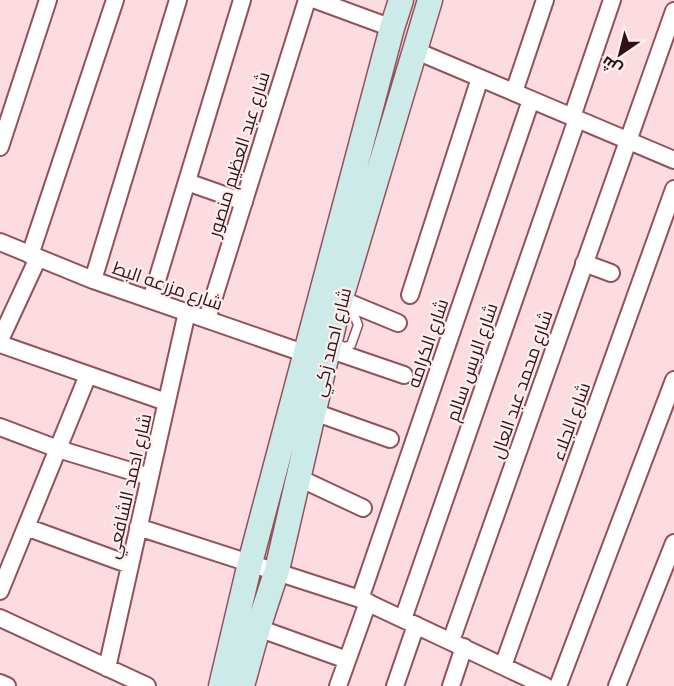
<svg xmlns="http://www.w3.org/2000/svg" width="674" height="686" font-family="'Exo 2',Cairo,sans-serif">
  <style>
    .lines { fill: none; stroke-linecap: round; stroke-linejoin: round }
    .lane-casing { stroke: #93515d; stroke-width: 11 }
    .street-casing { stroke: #93515d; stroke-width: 20 }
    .secondary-casing { stroke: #93515d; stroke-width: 27 }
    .lane { stroke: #fff; stroke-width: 8 }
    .street { stroke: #fff; stroke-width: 16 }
    .secondary { stroke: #cbeae8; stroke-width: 24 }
    .labels { text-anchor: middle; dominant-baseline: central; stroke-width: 4.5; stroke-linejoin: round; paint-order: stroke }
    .street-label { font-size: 18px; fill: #2f1319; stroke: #feeef0 }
  </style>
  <rect width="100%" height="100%" fill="#fcdce0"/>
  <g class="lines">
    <!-- lane casing -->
    <g class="lane-casing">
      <path id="lane" d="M338,344L344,347L351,345L358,325L355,317L338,311"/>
    </g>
    <!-- street casing -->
    <g class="street-casing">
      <path id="street" d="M316,0L392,28
        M414,50L674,160
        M514,92L545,0
        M572,117L612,0
        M0,147L48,0
        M187,182L244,202
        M0,242L93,280L315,357
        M30,255L115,0
        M584,263L611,273
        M93,280L178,0
        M410,295L480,78
        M340,299L398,323
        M151,300L242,0
        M207,319L307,0
        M0,340L38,258
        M0,344L166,402
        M328,349L404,375
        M314,412L390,439
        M0,427L58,449L150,477
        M297,477L363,508
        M26,527L130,565
        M138,527L360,599L545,686
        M0,591L88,375
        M360,599L531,100
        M0,618L147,686
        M403,619L577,119
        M258,628L347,660
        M451,641L674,11
        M503,666L674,189
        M107,668L187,312
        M0,683L7,686
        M338,686L368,602
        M395,686L416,625
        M451,686L464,647
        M558,686L674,380
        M617,686L674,543"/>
    </g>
    <!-- secondary casing -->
    <g class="secondary-casing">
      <path id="secondary" d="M221,686L250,563L392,28L401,0
        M242,686L258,628L277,570L337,311L430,0"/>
    </g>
    <!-- lane -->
    <use href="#lane" class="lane"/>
    <!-- street -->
    <use href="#street" class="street"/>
    <!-- secondary -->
    <use href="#secondary" class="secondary"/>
  </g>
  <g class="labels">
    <!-- street labels -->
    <g class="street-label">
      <text transform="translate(238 154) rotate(-73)">شارع عبد العظيم منصور</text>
      <text transform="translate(168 285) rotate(19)">شارع مزرعه البط</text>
      <text transform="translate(331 342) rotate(-76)">شارع احمد زكي</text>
      <text transform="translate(427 343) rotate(-71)">شارع الكرامه</text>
      <text transform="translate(471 362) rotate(-71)">شارع الريس سالم</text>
      <text transform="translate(521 384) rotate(-71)">شارع محمد عبد العال</text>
      <text transform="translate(570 421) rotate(-70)">شارع الجلاء</text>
      <text transform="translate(128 486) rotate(-77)">شارع احمد الشافعي</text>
    </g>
  </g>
  <!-- north arrow -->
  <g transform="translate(620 54) rotate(215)" stroke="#feeef0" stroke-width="4.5" paint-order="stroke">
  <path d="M0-4.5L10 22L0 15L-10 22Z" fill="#2f1319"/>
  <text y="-9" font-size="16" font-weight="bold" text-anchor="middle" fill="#2f1319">ش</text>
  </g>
</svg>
